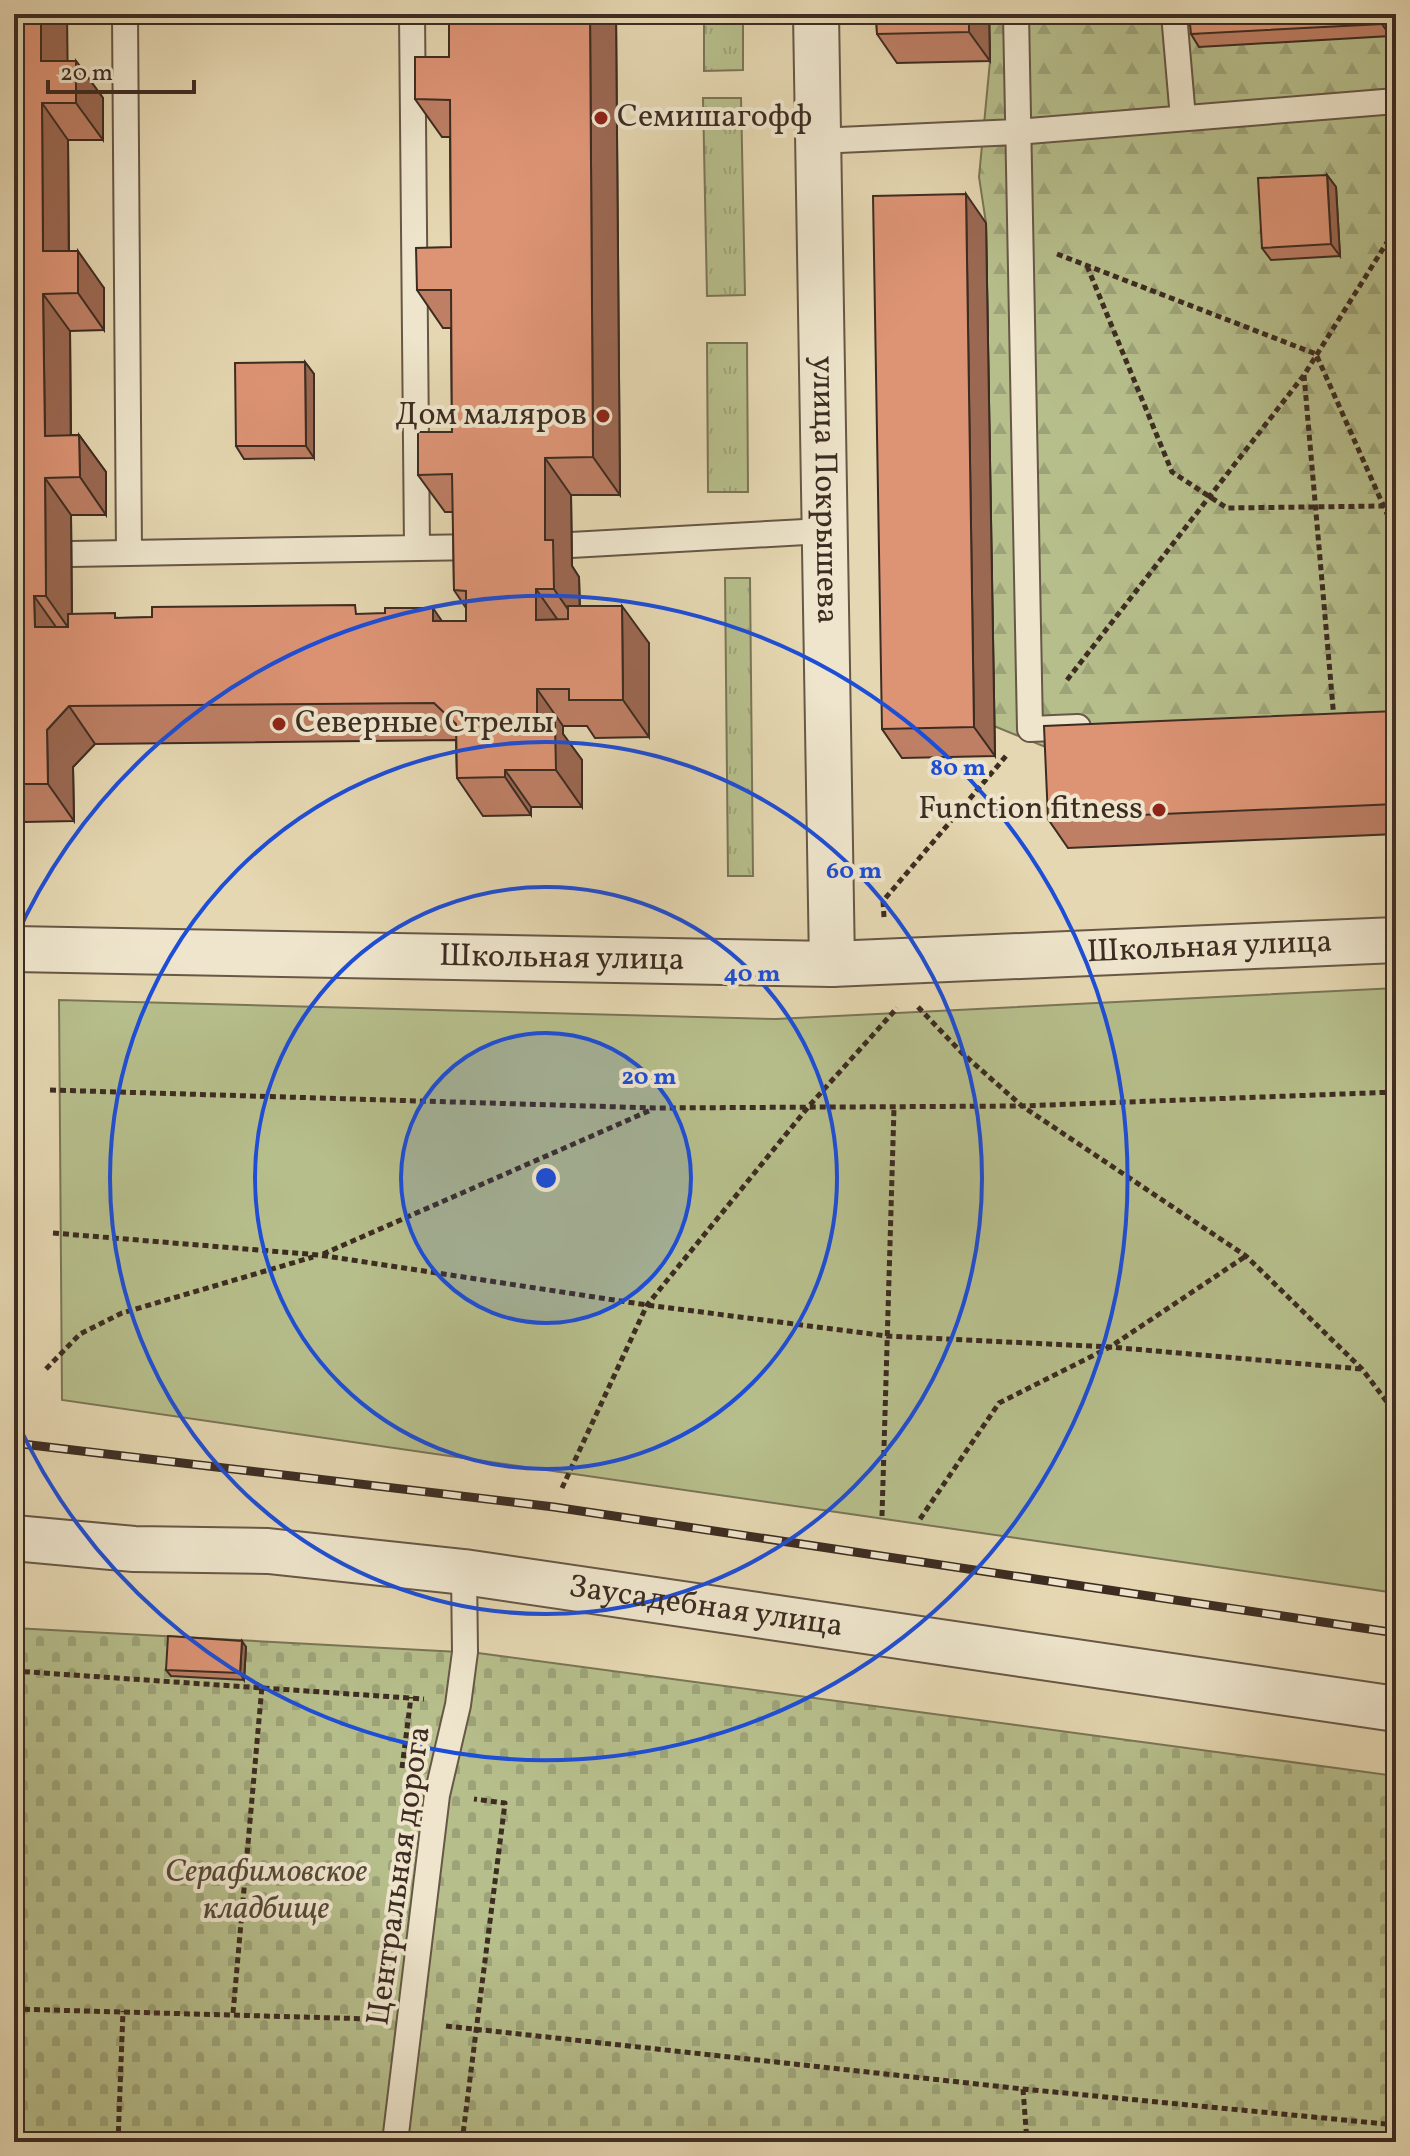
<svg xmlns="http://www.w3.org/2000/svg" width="1410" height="2156" font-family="Vollkorn,serif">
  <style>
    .grass { fill: url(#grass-tufts); stroke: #7a7556; stroke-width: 2 }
    .forest { fill: url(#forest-firs); stroke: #7a7556; stroke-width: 2 }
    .cemetery { fill: url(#cemetery-stones); stroke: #7a7556; stroke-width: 2 }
    .park { fill: #b6be8b; stroke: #7a7556; stroke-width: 2 }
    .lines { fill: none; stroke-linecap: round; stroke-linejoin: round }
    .service-casing { stroke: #675746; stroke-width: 28 }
    .minor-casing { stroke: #675746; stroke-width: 48 }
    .tertiary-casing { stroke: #675746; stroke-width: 48 }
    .path { stroke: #3d2c22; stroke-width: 5; stroke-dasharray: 6 4; stroke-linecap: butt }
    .service { stroke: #eee5cc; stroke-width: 24 }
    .minor { stroke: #eee5cc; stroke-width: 44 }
    .tertiary { stroke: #eee5cc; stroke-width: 44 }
    .rail-casing { stroke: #3d2c22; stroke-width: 9 }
    .rail { stroke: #eee5cc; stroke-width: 6; stroke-dasharray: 18; stroke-linecap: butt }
    .wall { fill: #be7f65; stroke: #3d2c22; stroke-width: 2 }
    .shaded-wall { fill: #9b6852; stroke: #3d2c22; stroke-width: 2 }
    .building { fill: #dd9475; stroke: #3d2c22; stroke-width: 2 }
    .ring { fill: none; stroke: #1d4ed8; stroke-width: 4 }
    .poi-dot { fill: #8f2418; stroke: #eee5cc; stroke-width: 3 }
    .labels { text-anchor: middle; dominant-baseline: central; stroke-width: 8; stroke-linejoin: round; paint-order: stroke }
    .poi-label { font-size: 32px; fill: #3d2c22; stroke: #eee5cc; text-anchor: start }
    .street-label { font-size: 32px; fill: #3d2c22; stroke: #eee5cc }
    .park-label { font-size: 32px; font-style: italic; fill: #554937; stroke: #eee5cc }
    .centre { fill: #1d4ed8; stroke: #eee5cc; stroke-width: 4 }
    .ring-label { font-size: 24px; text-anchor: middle; font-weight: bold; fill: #1d4ed8; stroke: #eee5cc; stroke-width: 8; stroke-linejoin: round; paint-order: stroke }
  </style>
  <defs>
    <pattern id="grass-tufts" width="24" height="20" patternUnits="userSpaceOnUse" patternTransform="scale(2)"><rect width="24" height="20" fill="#b6be8b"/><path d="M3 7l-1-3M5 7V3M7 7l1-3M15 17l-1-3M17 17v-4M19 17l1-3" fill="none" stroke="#9da378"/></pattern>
    <pattern id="forest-firs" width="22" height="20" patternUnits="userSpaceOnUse" patternTransform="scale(2)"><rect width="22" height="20" fill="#b6be8b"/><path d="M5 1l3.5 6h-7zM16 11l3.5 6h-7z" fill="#9da378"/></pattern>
    <pattern id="cemetery-stones" width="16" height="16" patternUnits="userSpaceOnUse" patternTransform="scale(2)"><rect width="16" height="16" fill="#b6be8b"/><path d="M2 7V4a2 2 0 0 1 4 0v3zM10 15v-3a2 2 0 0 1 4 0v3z" fill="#9da378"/></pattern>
  </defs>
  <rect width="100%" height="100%" fill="#e5d7b1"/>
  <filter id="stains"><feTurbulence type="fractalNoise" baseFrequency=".0025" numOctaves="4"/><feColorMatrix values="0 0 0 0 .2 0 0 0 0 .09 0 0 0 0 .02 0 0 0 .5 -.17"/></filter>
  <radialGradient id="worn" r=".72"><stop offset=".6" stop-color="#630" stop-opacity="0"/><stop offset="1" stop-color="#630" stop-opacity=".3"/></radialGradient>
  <!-- grass -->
  <path class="grass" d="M704,14H743V70L704,71Z
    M703,98H741L745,295L707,296Z
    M707,343H747L748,492H708Z
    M725,578H750L753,876H728Z"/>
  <!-- forest -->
  <path class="forest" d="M989,14H1396V741L1065,755L994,726L986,223L979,177L990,61Z"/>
  <!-- cemetery -->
  <path class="cemetery" d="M14,1628L478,1653L1396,1776V2142H14Z"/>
  <!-- park -->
  <path class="park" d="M1396,988V1593L62,1400L59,1000L776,1019Z"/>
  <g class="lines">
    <!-- service casing -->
    <g class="service-casing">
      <path id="service" d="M125,14L129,553
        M412,14L417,548
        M1016,14L1030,729L1078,727
        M1174,14L1183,118
        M817,141L1016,132L1396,101
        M571,545L823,531
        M71,554L479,547
        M395,2142L437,1795L458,1705L465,1652L464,1572"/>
    </g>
    <!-- minor casing -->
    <g class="minor-casing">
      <g id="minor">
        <path id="s1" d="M14,1538L134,1549L268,1551L464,1572L1396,1709"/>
      </g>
    </g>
    <!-- tertiary casing -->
    <g class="tertiary-casing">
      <g id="tertiary">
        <path id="s2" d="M816,14L832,964"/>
        <path id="s3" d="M14,949L832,964L1396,940"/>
      </g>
    </g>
    <!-- path -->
    <path class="path" d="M1057,254L1316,354L1396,534
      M1087,266L1172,472L1227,508L1384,506
      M1304,375L1334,719
      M1067,680L1304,375L1396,228
      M884,917L883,901L1006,756
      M918,1007L962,1053L1022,1106L1246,1256L1362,1369L1396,1414
      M50,1090L655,1108L1022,1106L1396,1092
      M53,1233L319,1255L647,1305L887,1336L1110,1347L1362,1369
      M323,1254L651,1110
      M46,1369L80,1334L122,1313L313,1257
      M562,1488L647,1305L809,1106L897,1008
      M882,1516L894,1108
      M920,1519L999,1403L1110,1347L1246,1256
      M14,1671L424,1699
      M402,1768L411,1697
      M14,2009L373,2019
      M233,2013L262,1686
      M446,2026L1023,2089L1396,2125
      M1023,2089L1027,2142
      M118,2142L123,2011
      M462,2142L505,1803L474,1799"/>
    <!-- service -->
    <use href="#service" class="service"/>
    <!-- minor -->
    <use href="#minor" class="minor"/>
    <!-- tertiary -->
    <use href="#tertiary" class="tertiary"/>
    <!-- rail casing -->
    <g class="rail-casing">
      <path id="rail" d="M14,1443L554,1507L1396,1633"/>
    </g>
    <!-- rail -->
    <use href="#rail" class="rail"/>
  </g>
  <!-- wall -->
  <path class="wall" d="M14,14H67V61H76L103,98V140H68L69,251L104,288V330L70,331L71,435H79L106,472V515H71L72,614L119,618L362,614L442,621H466V608L454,590L453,512H445L418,475L452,432L451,328H443L417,290L451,247L450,137H442L415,99L449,57V14H616L620,495H571L572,566L579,577L580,606L649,643V737L595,738L587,726H563V734L582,760V807H531V815L483,816L457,778L456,740L95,744L73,767L74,821L25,822L20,814H14Z
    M876,14H989L990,61L897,63L877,34Z
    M1389,14L1390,36L1199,47L1191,34Z
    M1327,175L1336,187L1340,256L1271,260L1262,248Z
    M986,223L995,756L902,758L882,729Z
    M305,362L314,374V458L244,459L236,446Z
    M1396,711V834L1068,848L1048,819Z
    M246,1647L244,1680L171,1676L166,1670Z"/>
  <!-- shaded-wall -->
  <path class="shaded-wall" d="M41,14H67L68,98L41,61Z
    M590,14H616L620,495L593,457Z
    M969,14H989L990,61L969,32Z
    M1381,14H1389L1390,36L1382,24Z
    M76,61L103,98V140L76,103Z
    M42,103L68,140L69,289L43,251Z
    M1327,175L1336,187L1340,256L1331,244Z
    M966,194L986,223L995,756L974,727Z
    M78,251L104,288V330L78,293Z
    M43,294L70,331L71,473L45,436Z
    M305,362L314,374V458L306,446Z
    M79,435L106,472V515L80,477Z
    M545,458L571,495L572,566L579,577L580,627L554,589L545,540Z
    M45,478L71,515L72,633L46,596Z
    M536,589L562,626L536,620Z
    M34,596L61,634L35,627Z
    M622,606L649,643V737L623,700Z
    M433,608L459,646L433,621Z
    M537,689L563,726V734L582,760V807L556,770L537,723Z
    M69,706L95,744L73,767L74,821L48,784L47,730Z
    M505,770L531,807V815L505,777Z
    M242,1641L246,1647L244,1680L240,1673Z"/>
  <!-- building -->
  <path class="building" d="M14,14H41V61H76V103H42L43,251H78V293L43,294L45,436L79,435L80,477L45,478L46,596H34L35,627H68V614L115,613V618L152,617V607L355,605L356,614L385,613V608H433V621H466V591L454,590L452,474L418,475V432H452L451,290H417L416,248L451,247L450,100L415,99V57H449V14H590L593,457L545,458V540H553L554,589H536V620L568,619V606H622L623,700H569V689H537V723H555L556,770H505V777L457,778L456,724L434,703L69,706L47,730L48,784H14Z
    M876,14H969V32L877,34Z
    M1189,14H1381L1382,24L1191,34Z
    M1327,175L1331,244L1262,248L1258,178Z
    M966,194L974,727L882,729L873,196Z
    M305,362L306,446H236L235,363Z
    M1396,711V804L1048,819L1044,726Z
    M168,1636L242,1641L240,1673L166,1670Z"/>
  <!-- distance rings -->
  <circle cx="546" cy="1178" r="145" fill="#1d4ed8" fill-opacity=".12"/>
  <g class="ring">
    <circle cx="546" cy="1178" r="145"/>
    <circle cx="546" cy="1178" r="291"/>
    <circle cx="546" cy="1178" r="436"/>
    <path d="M14 941A582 582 0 1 1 14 1415"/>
  </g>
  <!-- markers -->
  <g class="poi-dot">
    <circle cx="601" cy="118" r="8"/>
    <circle cx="603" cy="416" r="8"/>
    <circle cx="279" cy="724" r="8"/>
    <circle cx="1159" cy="810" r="8"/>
  </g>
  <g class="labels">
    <!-- poi labels -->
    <g class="poi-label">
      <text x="617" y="118">Семишагофф</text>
      <text x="587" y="416" text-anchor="end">Дом маляров</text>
      <text x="295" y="724">Северные Стрелы</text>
      <text x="1143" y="810" text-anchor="end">Function fitness</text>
    </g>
    <!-- street labels -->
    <g class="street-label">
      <text stroke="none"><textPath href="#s2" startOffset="476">улица Покрышева</textPath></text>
      <text stroke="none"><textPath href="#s3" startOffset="1196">Школьная улица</textPath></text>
      <text stroke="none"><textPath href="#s3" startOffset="548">Школьная улица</textPath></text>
      <text stroke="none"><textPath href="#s1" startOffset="696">Заусадебная улица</textPath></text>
      <text transform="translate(400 1876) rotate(-82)">Центральная дорога</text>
    </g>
    <!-- park labels -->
    <g class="park-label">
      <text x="266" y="1873">Серафимовское<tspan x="266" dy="37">кладбище</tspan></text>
    </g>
  </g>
  <circle cx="546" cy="1178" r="12" class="centre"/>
  <g class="ring-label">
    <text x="958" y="775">80 m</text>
    <text x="854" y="878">60 m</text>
    <text x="752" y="981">40 m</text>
    <text x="649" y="1084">20 m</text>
  </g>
  <!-- margin -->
  <rect width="1410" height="2156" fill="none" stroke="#e5d7b1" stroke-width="48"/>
  <rect x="16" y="16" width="1378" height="2124" fill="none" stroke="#3d2c22" stroke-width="4"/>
  <rect x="24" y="24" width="1362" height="2108" fill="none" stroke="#3d2c22" stroke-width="2"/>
  <!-- scale -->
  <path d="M48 80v12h146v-12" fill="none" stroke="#3d2c22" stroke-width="4"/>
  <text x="60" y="80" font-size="24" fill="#3d2c22" stroke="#eee5cc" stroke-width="6" paint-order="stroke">20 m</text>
  <rect width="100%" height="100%" filter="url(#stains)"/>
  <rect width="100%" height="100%" fill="url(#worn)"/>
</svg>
